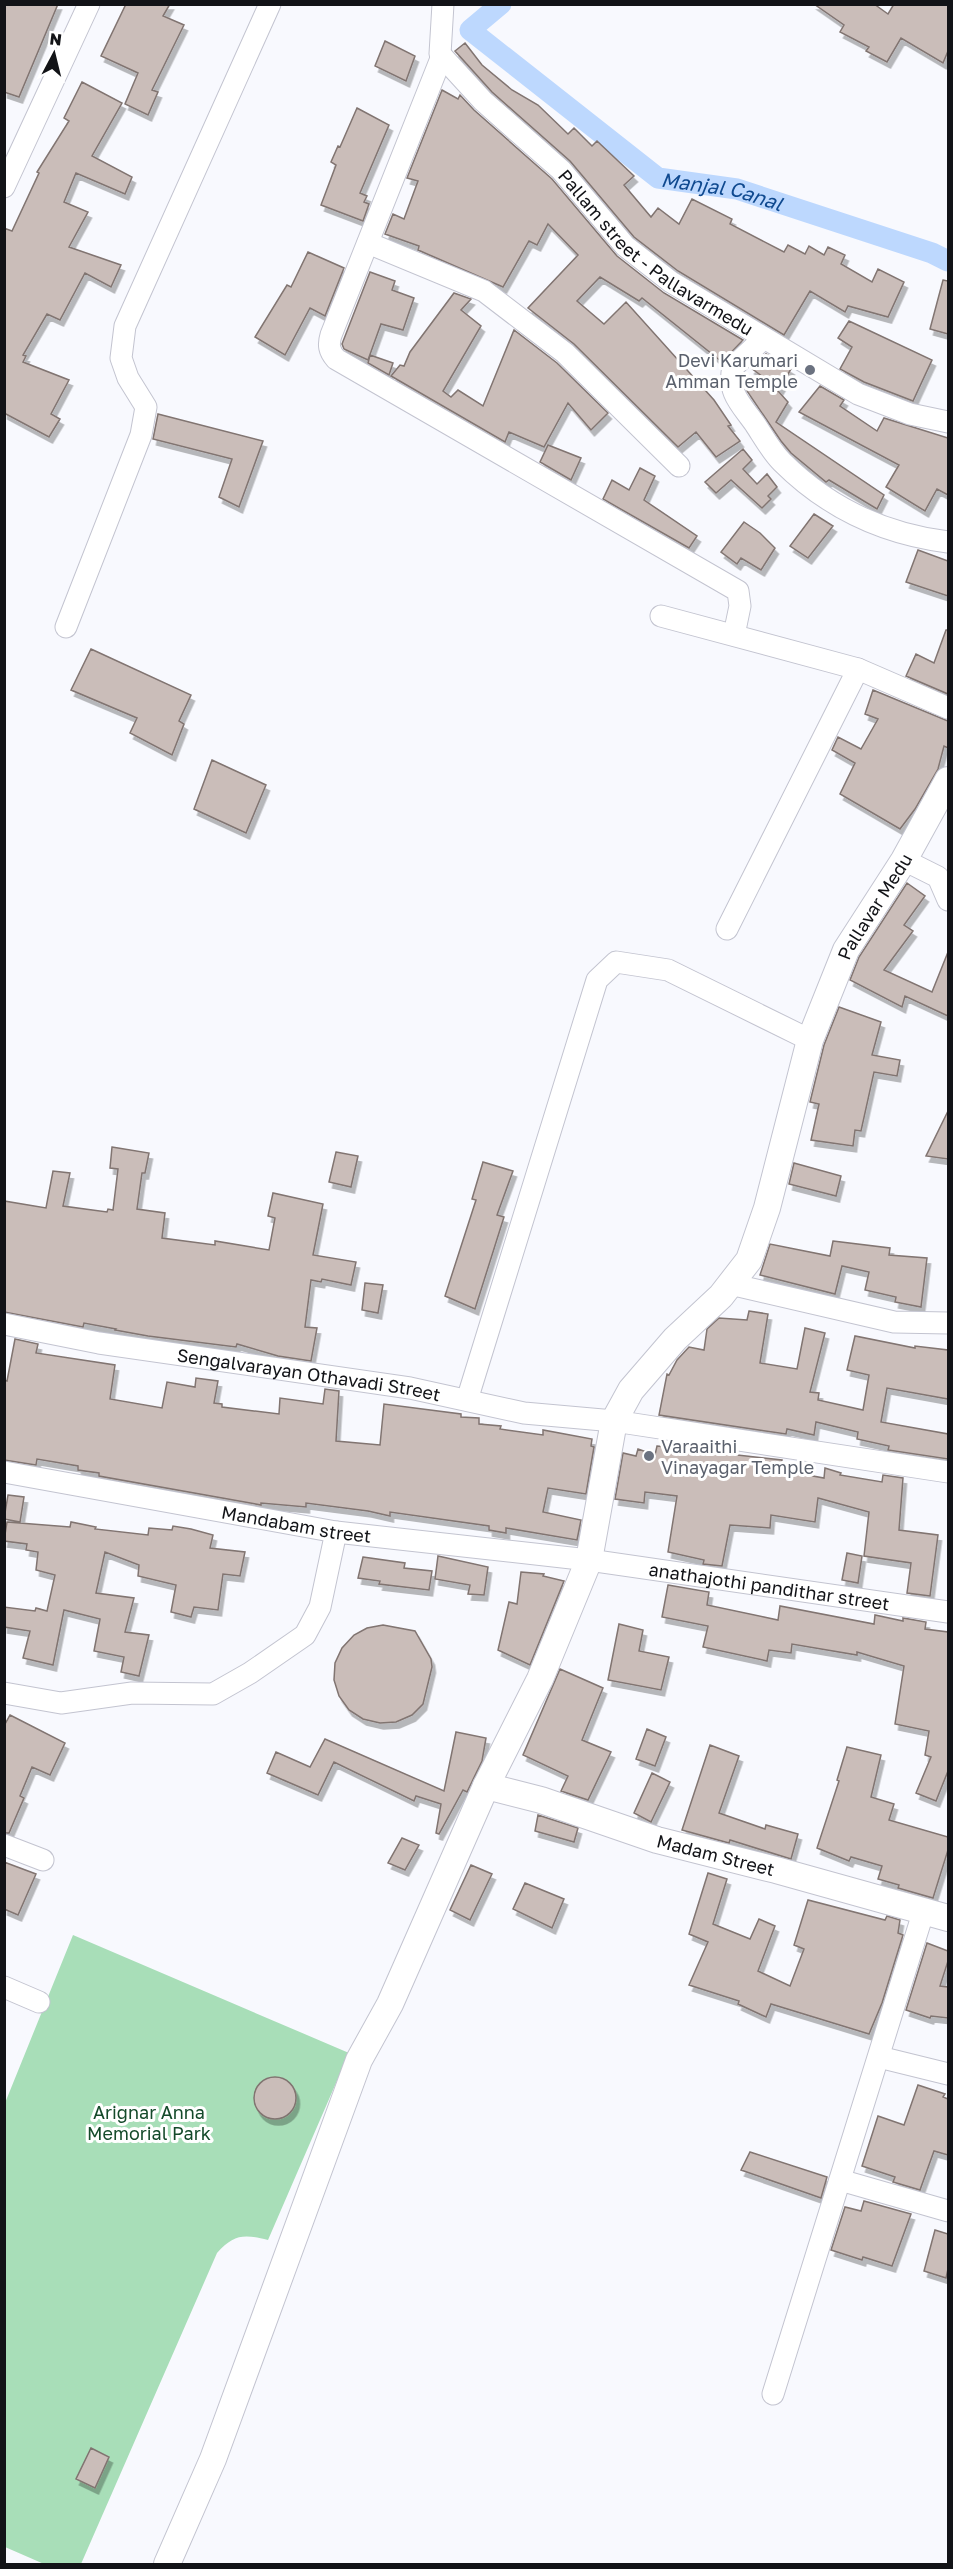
<svg xmlns="http://www.w3.org/2000/svg" width="953" height="2569" font-family="'Golos Text',sans-serif">
  <style>
    .green { fill: #a8deb8 }
    .lines { fill: none; stroke-linecap: round; stroke-linejoin: round }
    .canal { stroke: #bdd8fe; stroke-width: 21 }
    .building { fill: #cabdb9; stroke: #817471; stroke-width: 1.5; filter: url(#shadow) }
    .minor-casing { stroke: #c3c4d0; stroke-width: 23 }
    .tertiary-casing { stroke: #c3c4d0; stroke-width: 28 }
    .minor { stroke: #fff; stroke-width: 21 }
    .tertiary { stroke: #fff; stroke-width: 26 }
    .worship-dot { fill: #6b7280; stroke: #fff; stroke-width: 2 }
    .labels { text-anchor: middle; dominant-baseline: central; stroke-width: 6; stroke-linejoin: round; paint-order: stroke }
    .street-label { font-size: 18px; fill: #121317; stroke: #fff }
    .worship-label { font-size: 18px; fill: #5b616d; stroke: #fff; text-anchor: end }
    .park-label { font-size: 18px; fill: #144a2a; stroke: #fff }
    .water-label { font-size: 20px; font-style: italic; fill: #104a90; stroke: #fff }
  </style>
  <defs>
    <filter id="shadow"><feDropShadow dx="3.5" dy="6" stdDeviation="0" flood-color="#0004"/></filter>
  </defs>
  <rect width="100%" height="100%" fill="#f8f9fe"/>
  <!-- green -->
  <path class="green" d="M73,1935L349,2053L268,2240C244,2234 234,2234 217,2253L81,2564H44L5,2547V2103Z"/>
  <g class="lines">
    <!-- canal -->
    <path class="canal" id="s1" d="M501,4L470,30L658,178L737,189L932,253L948,261"/>
  </g>
  <!-- building -->
  <path class="building" d="M4,4H58L19,97L4,92Z
    M126,4H170L163,16L184,25L152,90L158,92L148,115L125,104L138,73L101,56Z
    M814,4H874L888,14L894,4H948V51L943,63L901,38L887,62L866,51L869,47L840,32L844,25Z
    M385,41L415,56L406,81L375,66Z
    M465,43L482,65L512,90L538,105L568,134L574,128L592,146L597,141L634,176L624,185L651,217L658,208L679,224L692,199L732,219L730,224L784,252L788,245L805,254L809,246L824,255L828,247L845,255L841,264L872,282L878,269L904,282L888,317L848,306L845,312L810,291L784,335L678,271L634,237L570,161L492,92L455,51Z
    M82,82L122,103L92,156L132,177L125,194L76,173L64,202L88,212L69,247L121,265L111,287L85,273L60,320L47,314L23,355L26,356L23,362L69,380L51,414L60,419L49,437L4,413V228L12,231L39,173L37,172L69,121L64,118Z
    M442,90L458,99L460,95L474,110L552,179L617,256L664,293L743,340L722,362L642,298L639,301L600,277L577,301L604,324L626,302L714,400L731,425L728,426L740,441L716,457L696,432L678,447L574,344L528,308L578,255L548,224L537,245L529,241L503,287L418,250L419,246L385,234L393,214L404,219L418,181L407,178Z
    M357,108L389,125L360,193L367,196L364,202L369,204L363,221L321,205L336,165L331,162L338,146L340,147Z
    M308,252L344,268L325,316L310,308L285,355L255,337L287,285L291,287Z
    M370,272L395,281L392,290L414,298L403,330L381,324L368,360L344,349L342,344Z
    M943,280L948,281V334L930,329Z
    M454,293L471,299L461,310L481,326L443,391L451,397L458,390L483,406L514,330L557,363L608,413L591,430L568,403L544,447L509,432L505,442L391,376L400,365L404,366L410,352Z
    M849,321L932,360L913,401L864,382L840,369L852,347L838,338Z
    M766,354L791,369L778,391L788,402L776,422L884,495L877,509L829,480L826,482L791,453L781,441L747,391L763,377L751,368Z
    M370,355L393,363L389,375L368,363Z
    M820,386L844,400L840,406L877,431L884,418L948,438V495L937,489L925,511L886,487L899,465L799,412Z
    M158,414L263,441L239,507L219,497L232,459L153,439Z
    M548,445L581,458L571,480L540,462Z
    M743,449L752,460L743,469L757,484L767,474L777,487L768,496L771,499L762,508L731,480L716,493L705,482Z
    M640,468L655,476L644,500L697,536L689,548L603,499L612,480L629,490Z
    M814,514L833,526L808,558L790,546Z
    M744,522L760,533L775,548L761,570L741,558L737,564L721,552Z
    M918,550L948,561V596L906,582Z
    M946,630H948V694L906,676L916,654L934,663Z
    M91,649L191,695L179,721L184,724L172,755L130,733L137,718L71,690Z
    M873,690L948,721V748L944,746L938,769L915,809L900,829L840,794L855,763L832,750L838,737L861,749L878,719L865,714Z
    M212,760L266,785L246,833L194,809Z
    M907,883L925,896L904,925L913,931L884,970L932,992L948,952V1016L905,996L902,1007L850,980L859,957Z
    M839,1007L881,1022L872,1055L900,1060L897,1076L874,1072L861,1131L855,1130L853,1146L811,1140L819,1104L810,1102L824,1045Z
    M948,1111V1159L926,1156Z
    M112,1147L149,1153L145,1173H142L137,1209L165,1213L162,1238L215,1245V1241L269,1250L275,1218L268,1216L273,1193L323,1204L313,1255L356,1262L351,1285L322,1279L321,1282L311,1280L305,1327L317,1328L311,1361L278,1356L237,1344L236,1347L148,1336L115,1330L116,1329L84,1323L83,1327L4,1312V1201L46,1208L53,1171L70,1173L63,1206L107,1212L108,1209L113,1210L118,1169L110,1168Z
    M336,1152L358,1156L351,1187L329,1182Z
    M483,1162L513,1171L497,1215L504,1217L475,1309L445,1296L476,1200L472,1199Z
    M794,1163L841,1176L836,1196L789,1184Z
    M833,1241L890,1248L889,1255L927,1258L921,1307L895,1302L896,1297L865,1290L869,1272L842,1266L835,1294L760,1275L770,1244L830,1256Z
    M365,1283L383,1285L378,1313L362,1310Z
    M749,1311L768,1314L760,1363L797,1369L805,1328L825,1333L810,1392L819,1393L818,1400L863,1410L869,1375L847,1370L855,1336L915,1348V1346L948,1350V1399L887,1388L881,1422L948,1434V1459L888,1450L889,1446L857,1439L858,1432L816,1422L814,1435L787,1429L786,1434L659,1415L667,1374L669,1375L677,1360L689,1347L704,1350L707,1329L719,1318L747,1320Z
    M15,1339L38,1344L36,1353L115,1365L110,1399L162,1408L167,1382L195,1387L196,1378L218,1381L214,1403L222,1404V1407L279,1414L280,1398L323,1404L325,1389L339,1391L336,1441L380,1445L384,1404L461,1414V1417L479,1418V1424L501,1426L500,1429L543,1435V1430L592,1439L591,1446L594,1447L586,1494L548,1488L543,1512L581,1520L577,1540L506,1528V1533L489,1530V1526L390,1512V1516L368,1511L306,1503V1507L261,1503V1505L99,1476V1473L78,1470V1466L37,1459L36,1465L4,1460V1380L7,1381Z
    M657,1446L782,1460L780,1470L824,1478L825,1468L841,1473L840,1475L882,1482L883,1475L903,1478L899,1530L938,1535L930,1596L907,1593L911,1563L864,1556L869,1512L818,1498L815,1522L771,1515L770,1528L730,1525L722,1566L703,1564L704,1560L668,1552L677,1496L645,1492L644,1503L615,1499L623,1453L636,1456L638,1449L655,1455Z
    M8,1495L24,1497L20,1522L4,1519Z
    M7,1522L70,1527L71,1522L96,1527L95,1529L148,1535L149,1528L172,1530L173,1526L191,1529L213,1535L210,1548L245,1552L240,1576L223,1574L218,1610L194,1607L191,1617L171,1612L176,1585L138,1576L139,1565L105,1552L96,1593L134,1598L125,1632L149,1635L139,1676L121,1672L124,1657L94,1651L100,1619L64,1610L53,1665L23,1658L30,1631L4,1627V1607L35,1611L36,1608L47,1611L55,1575L36,1570L38,1552L26,1550L27,1544L4,1541Z
    M847,1553L862,1556L858,1583L842,1580Z
    M438,1556L488,1567L484,1595L468,1594L470,1585L435,1579Z
    M363,1557L405,1563L404,1568L432,1571L429,1590L379,1584L380,1581L358,1578Z
    M521,1572L544,1574L543,1576L564,1581L530,1665L498,1650L509,1602L517,1604Z
    M668,1585L709,1592L707,1605L778,1620L780,1606L874,1624L875,1615L903,1621V1618L926,1622L925,1629L948,1632V1771L936,1801L916,1793L931,1757L925,1755L929,1731L895,1724L904,1666L857,1652V1655L792,1644L791,1653L769,1650L767,1661L703,1647L708,1626L662,1617Z
    M619,1624L643,1630L639,1651L669,1657L661,1690L608,1680Z
    M383,1625L415,1631L431,1659L432,1667L423,1704L412,1715L396,1722L380,1723L363,1719L349,1710L339,1696L334,1680L335,1663L342,1648L354,1635L367,1628Z
    M560,1669L603,1688L582,1740L611,1752L588,1800L561,1791L568,1776L523,1755Z
    M10,1715L65,1743L50,1775L32,1767L20,1796L24,1798L9,1833H4V1726Z
    M647,1729L666,1737L655,1766L636,1759Z
    M456,1732L486,1738L482,1761L467,1792L463,1790L439,1834L436,1833L441,1804L416,1796L414,1801L334,1762L318,1795L267,1773L276,1752L310,1767L325,1739L444,1791Z
    M710,1745L739,1756L719,1813L765,1829L766,1825L798,1834L791,1859L730,1840L729,1843L682,1830Z
    M847,1747L881,1755L871,1797L894,1804L889,1820L948,1837V1850L933,1898L898,1888L899,1885L878,1879L882,1866L851,1857L849,1861L817,1848L839,1781L837,1780Z
    M652,1773L670,1782L651,1822L634,1813Z
    M538,1815L578,1828L574,1842L535,1831Z
    M402,1838L419,1845L405,1870L388,1863Z
    M4,1862L36,1874L18,1915L4,1909Z
    M471,1865L492,1874L470,1920L450,1910Z
    M708,1873L727,1879L713,1924L750,1939L759,1919L775,1926L758,1971L790,1986L804,1949L794,1945L808,1900L885,1920L887,1916L900,1920L898,1933L903,1935L882,2003L869,2034L771,2004L766,2017L738,2004L739,2001L689,1985L708,1942L689,1934Z
    M525,1883L564,1899L552,1928L513,1909Z
    M927,1943L948,1951V1961L940,1986L948,1987V2018L931,2016L930,2018L906,2010Z
    M254 2098a21 21 0 1 1 42 0a21 21 0 1 1-42 0Z
    M918,2085L945,2094L943,2097L948,2099V2155L934,2151L920,2190L893,2182L895,2177L862,2166L878,2116L904,2125Z
    M750,2152L827,2177L821,2198L741,2170Z
    M864,2201L911,2214L892,2266L863,2257L862,2260L831,2250L845,2207L861,2211Z
    M935,2230L948,2234V2269L946,2278L924,2271Z
    M91,2448L109,2457L95,2488L76,2479Z"/>
  <g class="lines">
    <!-- minor casing -->
    <g class="minor-casing">
      <g id="minor">
        <path id="s2" d="M443,4L440,54L483,101L561,170L625,246L671,282L858,394L910,414L948,422"/>
        <path d="M442,56L331,335C328,345 329,351 336,359L738,591L740,606L734,635"/>
        <path d="M4,187L89,4"/>
        <path d="M368,243L484,291L565,353L679,466"/>
        <path d="M764,338L733,367C727,393 741,404 755,424C763,436 771,451 782,462C828,508 884,534 948,542"/>
        <path d="M661,616L858,669"/>
        <path d="M66,627L141,435L146,407L128,378L121,358L125,326L270,4"/>
        <path d="M904,860L938,877L948,900"/>
        <path d="M727,929L858,669L948,708"/>
        <path d="M730,1284L894,1322L948,1323"/>
        <path id="s3" d="M4,1324L99,1343L410,1388L524,1413L614,1421L948,1472"/>
        <path d="M467,1400L597,980L616,962L668,970L810,1040"/>
        <path id="s4" d="M4,1472L336,1532L589,1560L948,1612"/>
        <path d="M4,1693L61,1703L132,1693L213,1694L250,1673L305,1635L320,1607L336,1532"/>
        <path d="M4,1845L43,1860"/>
        <path d="M4,1987L39,2002"/>
        <path d="M879,2057L948,2074"/>
        <path d="M840,2180L948,2211"/>
        <path d="M773,2394L924,1910"/>
      </g>
    </g>
    <!-- tertiary casing -->
    <g class="tertiary-casing">
      <g id="tertiary">
        <path id="s5" d="M486,1786L541,1800L657,1840L776,1870L948,1918"/>
        <path id="s6" d="M167,2564L213,2459L359,2060L390,2004L486,1786L540,1679L589,1560L614,1421L631,1390L675,1339L721,1296L749,1260L767,1208L810,1040L846,950L904,860L948,780"/>
      </g>
    </g>
    <!-- minor -->
    <use href="#minor" class="minor"/>
    <!-- tertiary -->
    <use href="#tertiary" class="tertiary"/>
  </g>
  <!-- markers -->
  <g class="worship-dot">
    <circle cx="810" cy="370" r="6"/>
    <circle cx="649" cy="1456" r="6"/>
  </g>
  <g class="labels">
    <!-- street labels -->
    <g class="street-label">
      <text stroke="none"><textPath href="#s2" startOffset="345">Pallam street - Pallavarmedu</textPath></text>
      <text stroke="none"><textPath href="#s6" startOffset="1820">Pallavar Medu</textPath></text>
      <text stroke="none"><textPath href="#s3" startOffset="309">Sengalvarayan Othavadi Street</textPath></text>
      <text stroke="none"><textPath href="#s4" startOffset="297">Mandabam street</textPath></text>
      <text stroke="none"><textPath href="#s4" startOffset="774">anathajothi pandithar street</textPath></text>
      <text stroke="none"><textPath href="#s5" startOffset="240">Madam Street</textPath></text>
    </g>
    <!-- worship labels -->
    <g class="worship-label">
      <text x="798" y="360">Devi Karumari<tspan x="798" dy="21">Amman Temple</tspan></text>
      <text x="661" y="1446" text-anchor="start">Varaaithi<tspan x="661" dy="21">Vinayagar Temple</tspan></text>
    </g>
    <!-- park labels -->
    <g class="park-label">
      <text x="149" y="2112">Arignar Anna<tspan x="149" dy="21">Memorial Park</tspan></text>
    </g>
    <!-- water labels -->
    <g class="water-label">
      <text stroke="none"><textPath href="#s1" startOffset="345">Manjal Canal</textPath></text>
    </g>
  </g>
  <!-- border -->
  <rect width="953" height="2569" fill="none" stroke="#121317" stroke-width="12"/>
  <!-- north arrow -->
  <g transform="translate(54 54) rotate(7)" stroke="#ffffff" stroke-width="4.5" paint-order="stroke">
  <path d="M0-4.5L10 22L0 15L-10 22Z" fill="#121317"/>
  <text y="-9" font-size="16" font-weight="bold" text-anchor="middle" fill="#121317">N</text>
  </g>
</svg>
